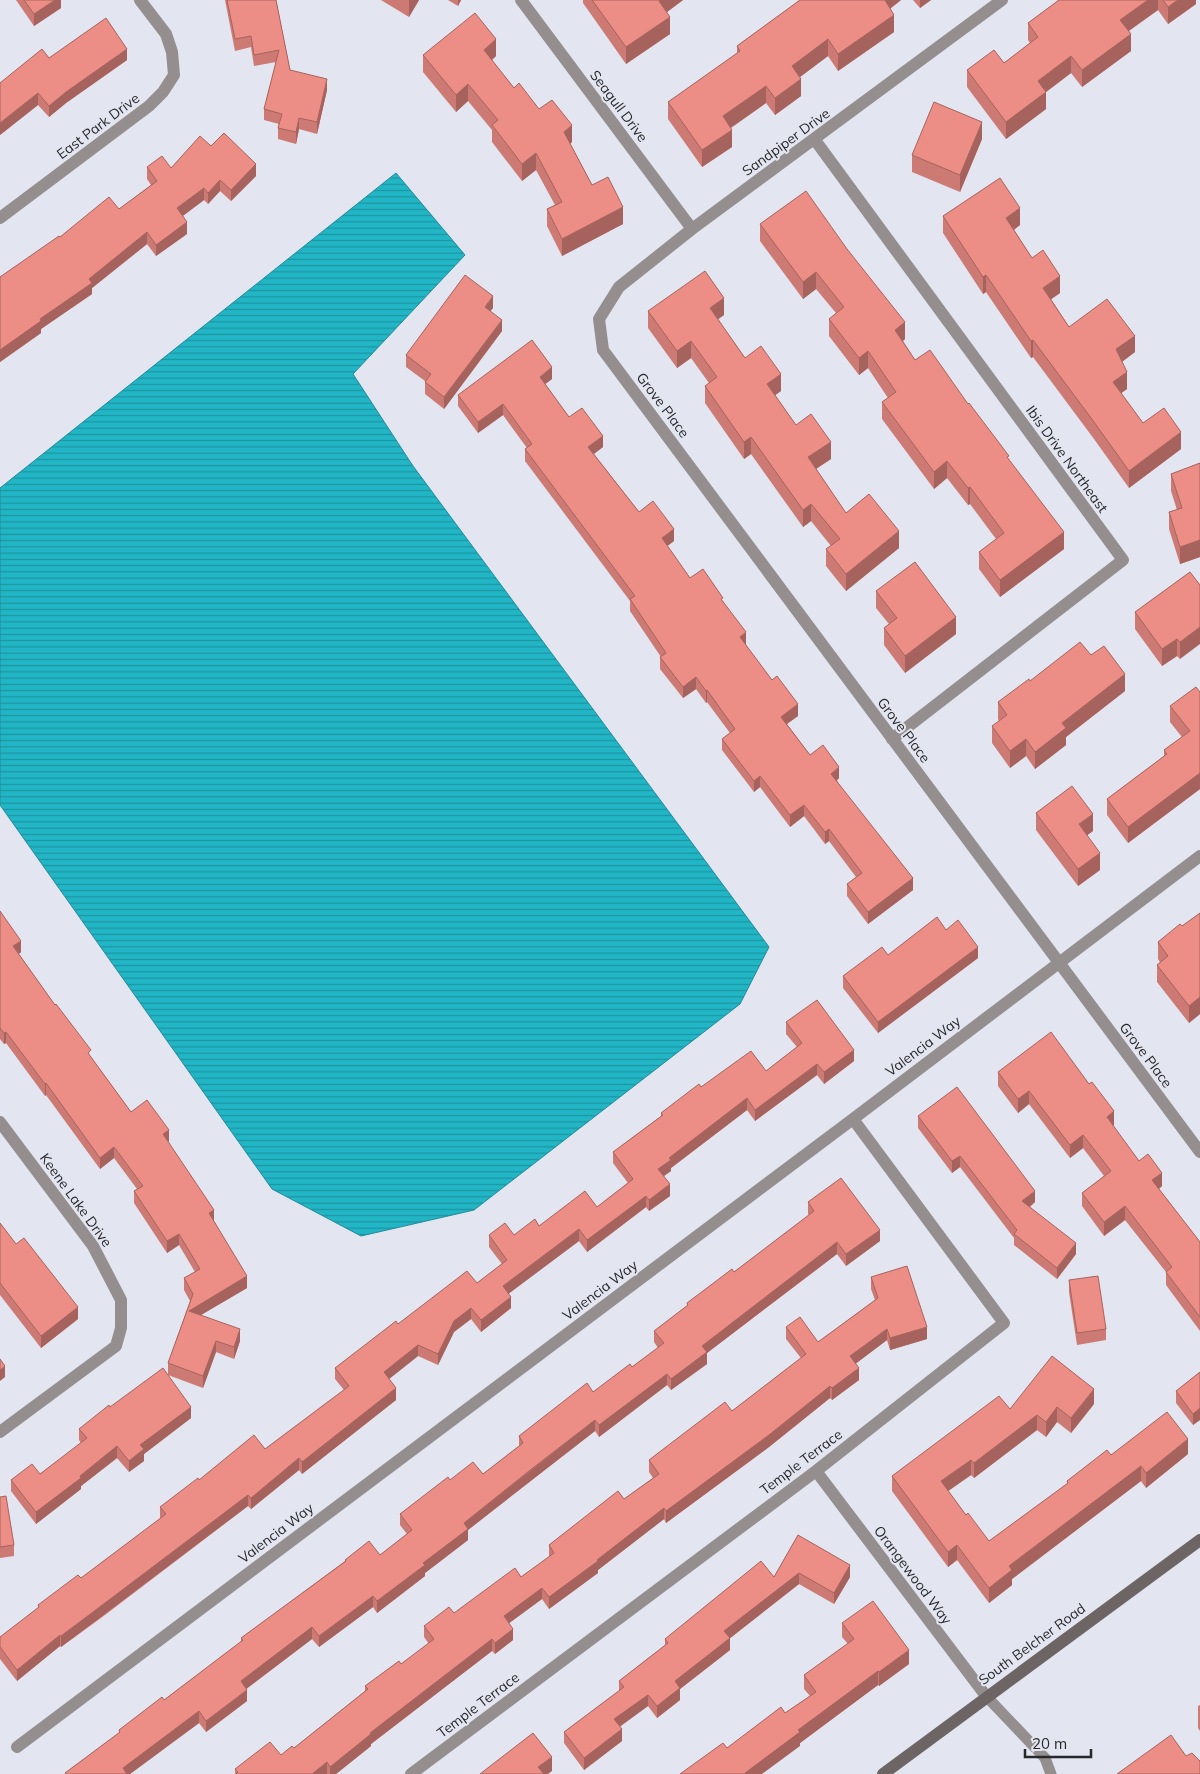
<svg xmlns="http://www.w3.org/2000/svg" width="1200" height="1774" font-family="Mulish,sans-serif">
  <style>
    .water { fill: url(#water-rules); stroke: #238b98 }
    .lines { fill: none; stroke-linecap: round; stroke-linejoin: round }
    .service { stroke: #948f8e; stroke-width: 11 }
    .minor { stroke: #948f8e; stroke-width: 12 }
    .secondary { stroke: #6d6564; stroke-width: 12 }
    .wall { fill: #cc7a73 }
    .shaded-wall { fill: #a6635e }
    .building { fill: #ed8e86; stroke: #a6635e }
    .labels { text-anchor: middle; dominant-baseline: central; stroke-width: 4; stroke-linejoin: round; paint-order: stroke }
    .street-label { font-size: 14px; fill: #27282b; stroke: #e3e5f0 }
  </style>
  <defs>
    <pattern id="water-rules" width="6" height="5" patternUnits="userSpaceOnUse" patternTransform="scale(1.25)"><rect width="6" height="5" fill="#21b6c6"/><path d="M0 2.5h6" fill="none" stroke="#1d94a1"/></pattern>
  </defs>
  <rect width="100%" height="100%" fill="#e3e5f0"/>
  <!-- water -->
  <path class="water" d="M396,173L465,255L353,374L413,466L769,947L740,1004L474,1210L361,1236L272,1189L0,805V488Z"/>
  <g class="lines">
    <!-- service -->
    <path class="service" d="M986,1696L1045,1758L1051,1774"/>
    <!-- minor -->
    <path class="minor" d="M521,0L692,229
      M1002,0L692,229L619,287L599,319L603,350L1200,1152
      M815,140L1123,560L892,739
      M0,218L149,106L163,92L174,75L172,52L166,34L140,0
      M0,1122L93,1246L121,1300V1328L116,1346L0,1432
      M816,1471L986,1696
      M17,1747L853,1119L1200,856
      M411,1774L816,1471L1004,1323L853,1119"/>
    <!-- secondary -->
    <path class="secondary" d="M883,1774L1200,1540"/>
  </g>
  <!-- wall -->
  <path class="wall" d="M16,0H61V8L34,26Z
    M225,0H276L290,70L327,90L317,134L299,129L296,144L278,139V128L279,124L264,120V109L276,62L254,66L251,47L235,51Z
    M381,0H419L409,17Z
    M448,0H461L458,6Z
    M583,0H683L667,12L670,34L626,64L583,3Z
    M800,0H901L890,9L894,32L838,71L828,56L800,77L801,96L775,115L766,103L731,128L732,147L702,167L668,119V102L737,54V46Z
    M913,0H931L920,8Z
    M1059,0H1196V4L1168,24L1158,10L1129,31L1131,51L1082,87L1071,73L1046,92V109L1006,139L967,87V70L1004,63L1030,43L1028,40V23Z
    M423,55L496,56L492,60L514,88L539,109L572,142L570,144L592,185L623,224L562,256L547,226V209L555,205L536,170L522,181L492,142V130L468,101L456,112L423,72Z
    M49,58L127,60L66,103L49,117L38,105L0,135Z
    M982,139L960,192L912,172V155Z
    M211,146L256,176L231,201L220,191L208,204L204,200L183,216L187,234L156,256L147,244L92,288V294L41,329V333L0,362V277L60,237L119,209L151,185L147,179V167L171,168Z
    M943,216L1020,225L1014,230L1032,258L1060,293L1051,299L1069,327L1135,352L1122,362L1127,389L1121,393L1143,423L1181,449L1129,488L1094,439L1033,357L1031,358L986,292L983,294L943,233Z
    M760,224L905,339L903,341L915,360L968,404L1009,460L1064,549L1000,597L979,569V552L996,539L970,504L968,505L947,478L934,489L882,419V402L888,398L868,368L859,375L829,336V319L836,313L816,289L803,299L760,241Z
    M493,308L490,311L502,331L444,409L425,394V381L406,367V355Z
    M648,311L724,315L718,319L745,358L781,391L775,395L796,425L831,459L816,469L846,513L899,548L846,591L826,566V549L831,546L811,521L803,527L751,454L744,459L705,403V386L709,383L691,358L677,368L648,328Z
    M552,379L545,384L569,417L603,447L594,454L639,512L674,541L667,546L690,578L723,601L746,644L745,645L798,716L787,724L810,755L839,778L837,781L913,890L868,924L847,896V884L856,877L829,841L825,844L804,816L790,827L760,787L754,792L722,750V739L730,733L707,702L706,703L696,689L683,698L660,669V657H661L630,611V601L525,461V449L527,448L503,415L478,433L458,406V395Z
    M1200,463V557L1180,564L1169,529V512L1177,510L1171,491V474Z
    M1190,572L1180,659L1177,656L1162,666L1135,629V612Z
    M876,591L956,634L905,673L884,645V628L889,624L876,608Z
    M1091,655L1125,691L1066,737V745L1035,769L1026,756L1010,768L992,743V726L999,721L998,719V702L1030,681Z
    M1200,692V789L1128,843L1107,815V799L1164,756V750L1182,737L1170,722V706Z
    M1036,813L1093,831L1087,835L1100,870L1078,886L1036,830Z
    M0,911L21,952L19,954L91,1057L131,1112L169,1141L168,1142L214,1221L247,1288L201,1315L240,1341L234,1359L216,1352L203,1388L168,1375V1363L190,1301L184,1290V1278L195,1272L179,1245L167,1253L134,1203V1191L137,1189L114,1158L100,1169L46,1095L45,1096L6,1043L4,1044L0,1039Z
    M1200,913V1014L1189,1023L1157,982V965L1160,962L1158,959V942L1182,926Z
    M888,955L978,958L878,1033L843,988V976Z
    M786,1022L854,1061L824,1084L817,1075L755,1121L747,1110L671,1168V1171L664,1176L670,1196L649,1211L646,1207L587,1252L579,1241L509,1293L511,1308L481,1332L471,1319L454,1332L438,1365L418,1356L389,1379L396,1400L302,1474L299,1470L251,1509L248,1506L101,1618L61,1647L60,1646L17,1681L0,1659V1637L38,1608V1605L81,1578L160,1519V1507L199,1480L265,1449L344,1390L335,1379V1368L398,1324L477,1283L502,1264L489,1247V1235H514L597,1207L628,1183L613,1163V1152L661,1116V1113L701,1087L766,1071L797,1047L786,1034Z
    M998,1072L1114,1125L1113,1126L1139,1161L1162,1186L1159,1189L1200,1242V1331L1166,1285V1272L1125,1220L1104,1236L1082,1206V1193L1104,1176L1083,1148L1070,1158L1029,1104L1018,1113L998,1086Z
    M918,1116L1035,1202L1030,1207L1076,1254L1057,1279L1014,1245V1238L960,1167L952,1173L918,1128Z
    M808,1202L880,1241L846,1266L837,1254L707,1353V1364L671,1390L667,1385L599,1437L595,1431L529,1482L468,1530V1540L425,1573V1576L377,1613L373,1607L319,1647L312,1639L246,1689L247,1701L206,1732L199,1723L130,1774H65V1773L119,1733V1730L164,1700L241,1642V1638L345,1561V1560L380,1555L407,1534L400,1525V1514L450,1480L483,1474L519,1446V1436L593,1392L632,1367L658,1348L654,1342V1331L687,1306V1303L734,1272L809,1215L808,1214Z
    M0,1223L16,1244L78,1319L41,1348L0,1295Z
    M871,1277L927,1339L890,1350L887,1340L855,1364L859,1380L832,1400L830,1398L769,1447L666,1523L664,1519L598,1570V1573L549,1609L542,1599L509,1623L513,1640L495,1654L492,1651L371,1744V1746L336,1774H235V1769L281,1755L294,1748L365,1691V1686L401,1664L429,1644L424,1637V1626L454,1613L521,1577L549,1557V1545L624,1499L653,1478L649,1472V1460L732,1411L801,1358L786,1339V1327L818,1342L875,1300L871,1289Z
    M1069,1280L1106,1329V1340L1077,1345L1069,1292Z
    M1200,1372V1420L1193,1425L1176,1403V1391Z
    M1094,1404L1071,1433L1057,1422L1046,1437L1037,1430L974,1478L971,1475L948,1491L966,1515L989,1541L1067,1484V1481L1111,1455L1188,1454L1146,1488L1141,1481L1012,1579V1585L989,1603L957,1560L948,1567L892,1491V1476L1010,1409Z
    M110,1407L191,1418L144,1454V1461L129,1472L117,1458L81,1486V1489L36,1524L11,1491V1480L40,1474L81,1443L79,1440V1429Z
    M0,1497L14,1545V1556L0,1558Z
    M798,1535L850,1577L834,1604L799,1584L730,1638V1650L680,1689V1700L657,1718L648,1706L620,1726L622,1741L584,1770L564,1743V1732L619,1691V1681L665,1645V1639L774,1577Z
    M842,1623L909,1664L879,1686L878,1685L800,1743V1746L727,1748L785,1713L810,1696L804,1689V1675L848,1644L842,1637Z
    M1200,1705V1731L1198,1728V1706Z"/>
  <!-- shaded-wall -->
  <path class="shaded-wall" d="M55,0H61V8L34,26V14Z
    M409,0H419L409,17Z
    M458,0H461L458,6Z
    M661,0H683L659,18V1Z
    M883,0H901L883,14Z
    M920,0H931L920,8Z
    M1148,0H1158V10L1120,37V20Z
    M1178,0H1196V4L1168,24V7Z
    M894,15V32L838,71V54Z
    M670,17V34L626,64V47Z
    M1131,34V51L1082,87V70Z
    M496,39V56L484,67V50Z
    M828,39V56L792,83V66Z
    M127,49V60L66,103L49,117V106L66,92Z
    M1071,56V73L1046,92V109L1006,139V122L1038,81Z
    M327,79V90L317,134V122Z
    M801,79V96L775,115V98Z
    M468,84V101L456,112V95Z
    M766,86V103L723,133V116Z
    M38,93V105L0,135V123Z
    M299,118V129L296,144V132Z
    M982,122V139L960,192V175Z
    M572,125V142L564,149V132Z
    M732,130V147L702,167V150Z
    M536,153V170L522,181V164Z
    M256,164V176L231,201V190Z
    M220,180V191L208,204V193Z
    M204,188V200L177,220V208Z
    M623,207V224L562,256V239Z
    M1020,208V225L1006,235V218Z
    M187,222V234L156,256V245Z
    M147,232V244L92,288V294L41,329V333L0,362V350Z
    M816,272V289L803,299V282Z
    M986,275V292L983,294V277Z
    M1060,276V293L1043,305V288Z
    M493,296V308L485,318V307Z
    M724,298V315L710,325V308Z
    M502,320V331L444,409V397Z
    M905,322V339L895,347V330Z
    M1135,336V352L1116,366V349Z
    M1033,340V357L1031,358V341Z
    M691,341V358L677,368V351Z
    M868,351V368L859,375V358Z
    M552,367V379L540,388V377Z
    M1127,372V389L1113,399V382Z
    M781,374V391L767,401V384Z
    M503,404V415L478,433V422Z
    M1181,432V449L1129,488V471Z
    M603,436V447L588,458V447Z
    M751,437V454L744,459V442Z
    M831,442V459L808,474V457Z
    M947,461V478L934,489V472Z
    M970,487V504L968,505V488Z
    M811,504V521L803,527V510Z
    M674,529V541L662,550V538Z
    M899,531V548L846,591V574Z
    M1064,532V549L1000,597V580Z
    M1200,540V557L1180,564V547Z
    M956,617V634L905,673V656Z
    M1200,627V644L1180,659V642Z
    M746,632V644L740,649V637Z
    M1177,639V656L1162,666V649Z
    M1125,674V691L1066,737V745L1035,769V752L1062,723Z
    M696,677V689L683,698V687Z
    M707,690V702L706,703V691Z
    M798,704V716L781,728V717Z
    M1026,739V756L1010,768V751Z
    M839,767V778L831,785V774Z
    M1200,773V789L1128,843V827Z
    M760,776V787L754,792V781Z
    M804,805V816L790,827V815Z
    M1093,814V831L1079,841V824Z
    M829,829V841L825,844V832Z
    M1100,853V870L1078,886V869Z
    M913,878V890L868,924V912Z
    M21,941V952L13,958V946Z
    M978,947V958L878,1033V1022Z
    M1200,997V1014L1189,1023V1006Z
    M6,1032V1043L4,1044V1033Z
    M854,1050V1061L824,1084V1072Z
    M817,1064V1075L755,1121V1110Z
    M46,1083V1095L45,1096V1084Z
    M1029,1091V1104L1018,1113V1099Z
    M747,1098V1110L671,1168V1171L658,1180V1169L669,1158Z
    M1114,1111V1125L1107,1130V1117Z
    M169,1130V1141L163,1146V1134Z
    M1083,1135V1148L1070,1158V1145Z
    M114,1147V1158L100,1169V1158Z
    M960,1156V1167L952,1173V1161Z
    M1162,1173V1186L1152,1194V1180Z
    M670,1184V1196L649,1211V1200Z
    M1035,1191V1202L1022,1212V1201Z
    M646,1196V1207L587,1252V1240Z
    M1125,1206V1220L1104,1236V1222Z
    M214,1210V1222L209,1213Z
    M579,1229V1241L503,1298V1286Z
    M880,1230V1241L846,1266V1254Z
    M179,1234V1245L167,1253V1241Z
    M837,1242V1254L707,1353V1364L671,1390V1379L702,1346Z
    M1076,1243V1254L1057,1279V1268Z
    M247,1276V1288L189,1322V1311Z
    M511,1297V1308L481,1332V1320Z
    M78,1307V1319L41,1348V1336Z
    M471,1308V1319L454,1332L438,1365V1354L454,1321Z
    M927,1327V1339L890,1350V1338Z
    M240,1329V1341L234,1359V1347Z
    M887,1329V1340L850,1368V1356Z
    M216,1341V1352L203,1388V1376Z
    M418,1345V1356L384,1383V1372Z
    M5,1366V1377L0,1381V1370Z
    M859,1368V1380L832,1400V1388Z
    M667,1374V1385L599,1437V1425Z
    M830,1386V1398L769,1447L666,1523V1511Z
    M396,1388V1400L302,1474V1462Z
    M1094,1389V1404L1071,1433V1418Z
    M191,1407V1418L144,1454V1461L129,1472V1461L140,1445Z
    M1057,1407V1422L1046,1437V1422Z
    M1200,1408V1420L1193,1425V1414Z
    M1037,1415V1430L974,1478V1463Z
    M595,1420V1431L468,1530V1540L425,1573V1576L377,1613V1601L423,1563L464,1523Z
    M1188,1439V1454L1146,1488V1473Z
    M117,1446V1458L81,1486V1489L36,1524V1512Z
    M299,1458V1470L251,1509V1498Z
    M971,1460V1475L941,1496V1481Z
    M1141,1466V1481L1012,1579V1585L989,1603V1588L1009,1566Z
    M248,1495V1506L61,1647V1636Z
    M664,1508V1519L598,1570V1573L549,1609V1597Z
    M957,1545V1560L948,1567V1552Z
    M850,1565V1577L834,1604V1593Z
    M799,1573V1584L724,1643V1631Z
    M542,1588V1599L504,1627V1616Z
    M373,1596V1607L319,1647V1636Z
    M312,1627V1639L241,1693V1681Z
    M513,1629V1640L495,1654V1643Z
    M60,1635V1646L17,1681V1670Z
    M730,1638V1650L680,1689V1700L657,1718V1706L675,1681Z
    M492,1639V1651L371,1744V1746L336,1774H330V1767L370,1733Z
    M909,1650V1664L879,1686V1672Z
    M878,1671V1685L800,1743V1746L762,1774H745V1773L798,1730Z
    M247,1690V1701L206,1732V1721Z
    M648,1695V1706L614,1731V1719Z
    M199,1711V1723L130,1774H123V1768Z
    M622,1729V1741L584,1770V1758Z
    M552,1757V1771L548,1774H538V1767Z
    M327,1762V1774H312Z"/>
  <!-- building -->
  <path class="building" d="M24,0H55L34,14Z
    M227,0H276L290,70L327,79L317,122L299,118L296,132L278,128L282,114L264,109L279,50L254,55L251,36L235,39Z
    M592,0H661L659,1L670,17L626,47Z
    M800,0H885L894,15L838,54L828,39L792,66L801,79L775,98L766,86L723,116L732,130L702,150L668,102L740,51L737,46Z
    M1059,0H1148L1120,20L1131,34L1082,70L1071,56L1038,81L1046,92L1006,122L967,70L994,50L1004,63L1038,37L1028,23Z
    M1163,0H1178L1168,7Z
    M475,13L496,39L484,50L514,88L519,83L539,109L552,100L572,125L564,132L592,185L608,177L623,207L562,239L547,209L562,202L536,153L522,164L492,125L498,120L468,84L456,95L423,55Z
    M106,18L127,49L66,92L49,106L38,93L0,123V83L42,49L49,58Z
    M934,102L982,122L960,175L912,155Z
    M224,133L256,164L231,190L220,180L208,193L204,188L177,208L187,222L156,245L147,232L89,279L92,283L40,319L41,321L0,350V277L59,236L60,237L109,197L119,209L157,181L147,167L162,156L171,168L200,136L211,146Z
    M1000,178L1020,208L1006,218L1032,258L1043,250L1060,276L1043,288L1069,327L1107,299L1135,336L1116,349L1127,372L1113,382L1143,423L1164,408L1181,432L1129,471L1094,422L1033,340L1031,341L986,275L983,277L943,216Z
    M806,191L847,249L905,322L895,330L915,360L930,350L968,404L969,403L1009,456L1007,457L1064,532L1000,580L979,552L1004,533L970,487L968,488L947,461L934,472L882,402L896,392L868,351L859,358L829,319L844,307L816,272L803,282L760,224Z
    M705,271L724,298L710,308L745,358L761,346L781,374L767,384L796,425L811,414L831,442L808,457L846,513L869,494L899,531L846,574L826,549L840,539L811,504L803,510L751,437L744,442L705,386L717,377L691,341L677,351L648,311Z
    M465,275L493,296L485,307L502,320L444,397L425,382L431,374L406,355Z
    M532,340L552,367L540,377L569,417L582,408L603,436L588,447L639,512L653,501L674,529L662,538L690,578L703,569L723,598L721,599L746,632L740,637L772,680L777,676L798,704L781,717L810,755L823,745L839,767L831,774L913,878L868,912L847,884L862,873L829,829L825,832L804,805L790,815L760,776L754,781L722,739L735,729L707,690L706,691L696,677L683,687L660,657L666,653L630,599L635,596L525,449L532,444L503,404L478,422L458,395Z
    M1200,463V540L1180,547L1169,512L1182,508L1171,474Z
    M915,562L956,617L905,656L884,628L897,618L876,591Z
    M1190,572L1200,585V627L1180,642L1177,639L1162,649L1135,612Z
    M1080,642L1091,655L1104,646L1125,674L1062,723L1066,728L1035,752L1026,739L1010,751L992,726L1007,715L998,702L1029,679L1030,681Z
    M1196,687L1200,692V773L1128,827L1107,799L1167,754L1164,750L1190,731L1170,706Z
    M1072,786L1093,814L1079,824L1100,853L1078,869L1036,813Z
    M0,911L21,941L13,946L55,1005L56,1004L91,1050L88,1053L131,1112L147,1100L169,1130L163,1134L214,1210L209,1213L247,1276L189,1311L240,1329L234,1347L216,1341L203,1376L168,1363L193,1294L184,1278L200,1269L179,1234L167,1241L134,1191L143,1186L114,1147L100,1158L46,1083L45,1084L6,1032L4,1033L0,1028Z
    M1200,913V997L1189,1006L1157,965L1168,956L1158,942L1180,924L1182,926Z
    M937,917L946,930L958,920L978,947L878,1022L843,976L882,947L888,955Z
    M817,1000L854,1050L824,1072L817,1064L755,1110L747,1098L669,1158L671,1160L658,1169L670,1184L649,1200L646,1196L587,1240L579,1229L503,1286L511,1297L481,1320L471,1308L454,1321L438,1354L418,1345L384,1372L396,1388L302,1462L299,1458L251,1498L248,1495L101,1606L61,1636L60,1635L17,1670L0,1647V1637L39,1607L38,1605L78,1575L81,1578L166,1514L160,1507L198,1478L199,1480L254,1435L265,1449L349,1386L335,1368L396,1321L398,1324L467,1271L477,1283L507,1260L489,1235L505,1223L514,1235L535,1219L539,1226L585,1191L597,1207L633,1179L613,1152L663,1115L661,1113L699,1084L701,1087L751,1051L766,1071L802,1043L786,1022Z
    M1051,1032L1089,1084L1092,1082L1114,1111L1107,1117L1139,1161L1148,1154L1162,1173L1152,1180L1200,1242V1317L1166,1272L1172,1267L1125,1206L1104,1222L1082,1193L1111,1171L1083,1135L1070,1145L1029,1091L1018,1099L998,1072Z
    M957,1087L1035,1191L1022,1201L1076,1243L1057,1268L1014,1234L1017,1230L960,1156L952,1161L918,1116Z
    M841,1178L880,1230L846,1254L837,1242L702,1346L707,1352L671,1379L667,1374L599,1425L595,1420L529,1471L464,1523L468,1529L423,1563L425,1565L377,1601L373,1596L319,1636L312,1627L241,1681L247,1690L206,1721L199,1711L123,1768L127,1774H66L65,1773L120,1732L119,1730L162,1697L164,1700L243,1640L241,1638L346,1561L345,1560L369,1541L380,1555L412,1530L400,1514L448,1477L450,1480L473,1462L483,1474L523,1443L519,1436L587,1383L593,1392L630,1364L632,1367L664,1343L654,1331L688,1305L687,1303L732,1269L734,1272L814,1211L808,1202Z
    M0,1223L16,1244L24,1238L78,1307L41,1336L0,1283Z
    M907,1266L927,1327L890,1338L887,1329L850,1356L859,1368L832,1388L830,1386L769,1435L666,1511L664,1508L597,1560L598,1561L549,1597L542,1588L504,1616L513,1629L495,1643L492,1639L370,1733L371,1734L330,1767L327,1762L312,1774H236L238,1772L235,1769L270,1742L281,1755L292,1746L294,1748L368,1689L365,1686L399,1661L401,1664L434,1639L424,1626L449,1607L454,1613L515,1568L521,1577L554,1553L549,1545L618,1491L624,1499L659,1474L649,1460L725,1402L732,1411L806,1354L786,1327L800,1317L818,1342L878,1298L871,1277Z
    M1098,1276L1106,1329L1077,1333L1069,1280Z
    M1052,1356L1094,1389L1071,1418L1057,1407L1046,1422L1037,1415L974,1463L971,1460L941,1481L966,1515L968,1513L989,1541L1068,1483L1067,1481L1107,1450L1111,1455L1167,1412L1188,1439L1146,1473L1141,1466L1009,1566L1012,1570L989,1588L957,1545L948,1552L892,1476L999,1396L1010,1409Z
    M0,1359L5,1366L0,1370Z
    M163,1368L191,1407L140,1445L144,1449L129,1461L117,1446L80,1476L81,1478L36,1512L11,1480L32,1464L40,1474L87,1438L79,1429L109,1405L110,1407Z
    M1200,1372V1408L1193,1414L1176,1391Z
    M6,1496L14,1545L0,1547V1497Z
    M798,1535L850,1565L834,1593L799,1573L724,1631L730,1638L675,1681L680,1688L657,1706L648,1695L614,1719L622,1729L584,1758L564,1732L624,1687L619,1681L668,1643L665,1639L761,1561L774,1577Z
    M873,1601L909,1650L879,1672L878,1671L798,1730L800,1732L745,1773V1774H680L723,1743L727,1748L781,1707L785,1713L816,1692L804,1675L854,1639L842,1623Z
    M533,1733L552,1757L538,1767L544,1774H480Z
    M1171,1735L1186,1756L1192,1753L1200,1761V1774H1117Z"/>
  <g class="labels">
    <!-- street labels -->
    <g class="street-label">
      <text transform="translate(619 106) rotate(53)">Seagull Drive</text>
      <text transform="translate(98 126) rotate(-37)">East Park Drive</text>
      <text transform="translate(786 142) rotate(-36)">Sandpiper Drive</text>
      <text transform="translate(663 405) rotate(53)">Grove Place</text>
      <text transform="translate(1067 459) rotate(54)">Ibis Drive Northeast</text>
      <text transform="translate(904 730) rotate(53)">Grove Place</text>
      <text transform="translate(923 1046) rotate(-37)">Valencia Way</text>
      <text transform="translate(1146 1055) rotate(53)">Grove Place</text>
      <text transform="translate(76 1200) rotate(54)">Keene Lake Drive</text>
      <text transform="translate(600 1290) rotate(-37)">Valencia Way</text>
      <text transform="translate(801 1462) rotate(-37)">Temple Terrace</text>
      <text transform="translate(276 1533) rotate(-37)">Valencia Way</text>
      <text transform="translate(913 1575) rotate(53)">Orangewood Way</text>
      <text transform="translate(1032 1644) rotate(-36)">South Belcher Road</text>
      <text transform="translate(478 1705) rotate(-37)">Temple Terrace</text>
    </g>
  </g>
  <!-- scale -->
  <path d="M1025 1749v8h66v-8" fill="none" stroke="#27282b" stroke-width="2.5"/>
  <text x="1032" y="1749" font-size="15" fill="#27282b" stroke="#e3e5f0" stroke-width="4" paint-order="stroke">20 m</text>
</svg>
